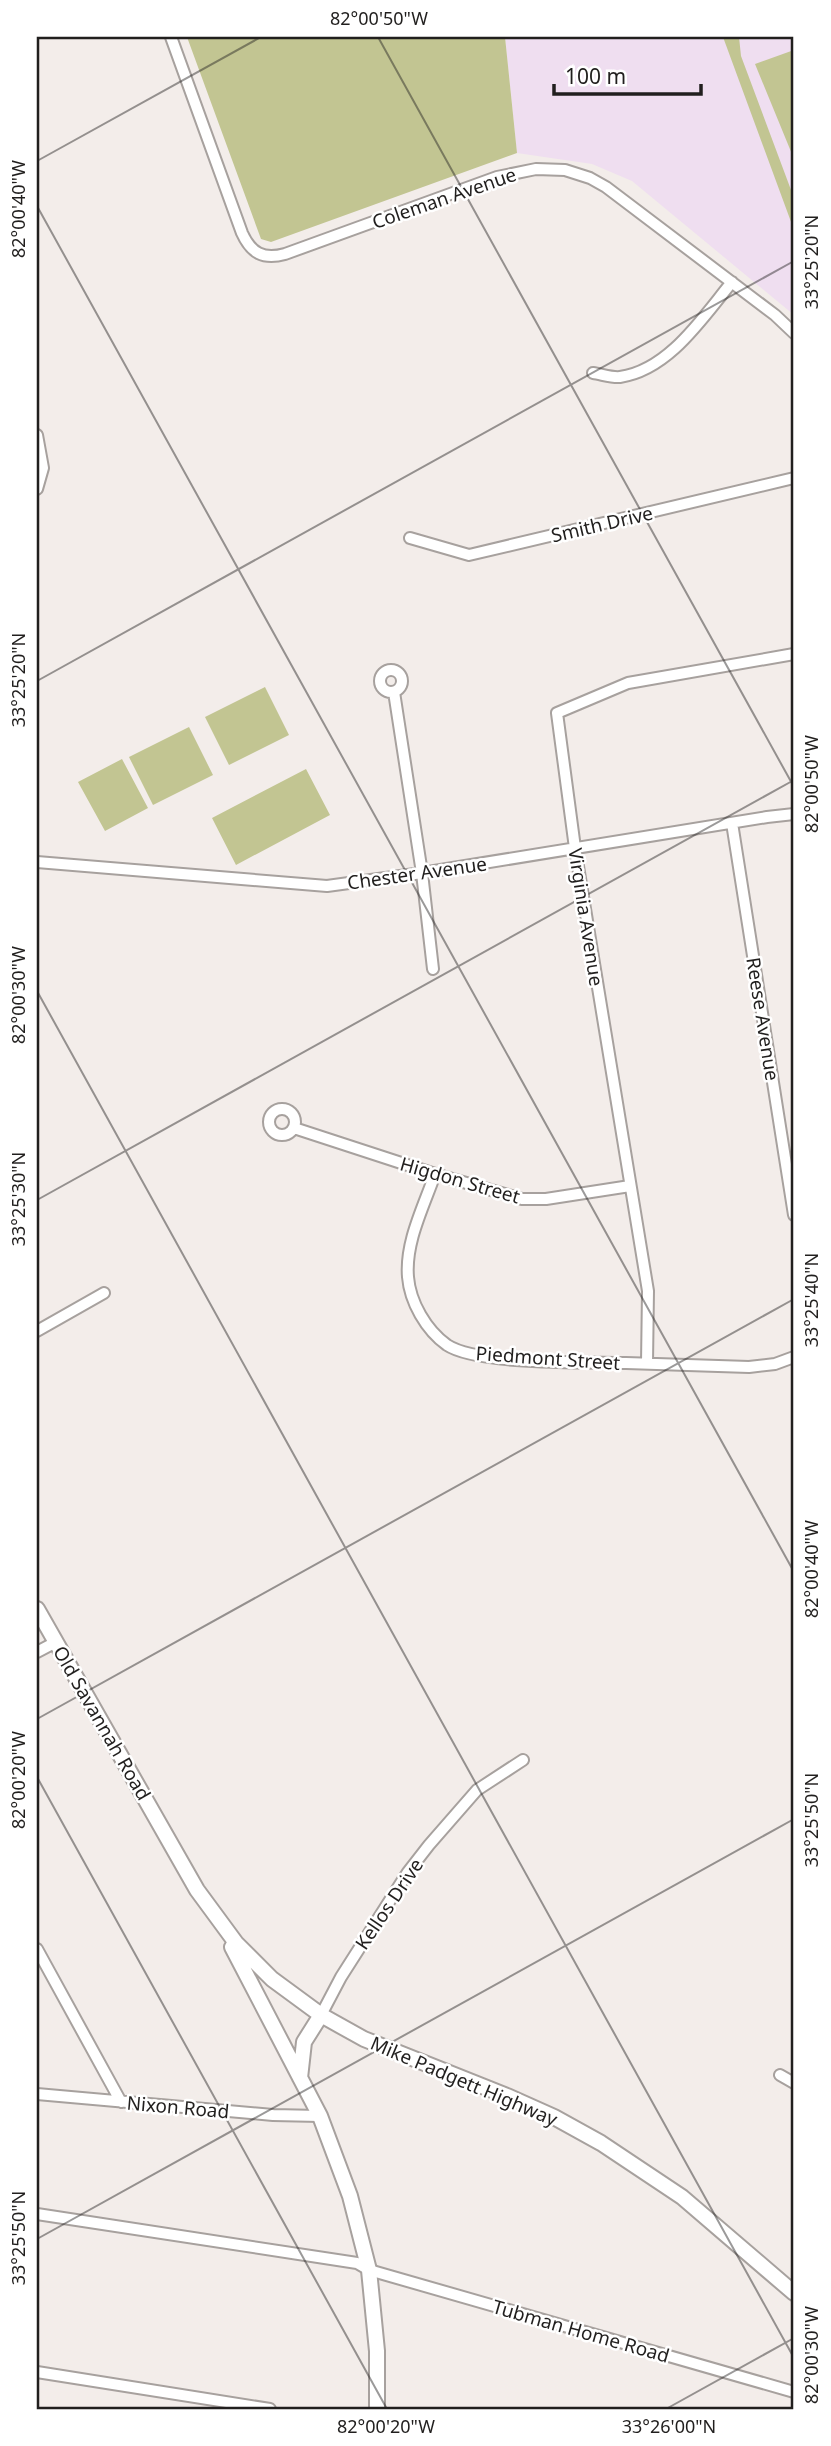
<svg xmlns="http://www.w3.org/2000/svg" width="831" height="2446" font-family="'Noto Sans',sans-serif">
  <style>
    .education { fill: #efdef0 }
    .green { fill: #c2c592 }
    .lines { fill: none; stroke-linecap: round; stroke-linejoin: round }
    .minor-casing { stroke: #a7a19e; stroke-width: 14 }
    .major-casing { stroke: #a7a19e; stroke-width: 18 }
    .minor { stroke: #fff; stroke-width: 10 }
    .major { stroke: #fff; stroke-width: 14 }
    .ticks { fill: none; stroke: #211f1e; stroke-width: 2; stroke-opacity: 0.45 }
    .labels { text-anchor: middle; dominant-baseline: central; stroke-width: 5; stroke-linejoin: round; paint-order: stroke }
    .street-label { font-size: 19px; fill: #211f1e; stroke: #fff }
    .neatline { fill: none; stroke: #211f1e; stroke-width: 2.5 }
    .ticks-label { font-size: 18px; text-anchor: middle; fill: #211f1e }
  </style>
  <rect width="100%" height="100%" fill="#f3edea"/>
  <!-- education -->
  <path class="education" d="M505,37H794V315L632,181L592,164L517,153Z"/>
  <!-- green -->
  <path class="green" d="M187,37H505L517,153L271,242L261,239Z
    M723,37H739L741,56L794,198V230Z
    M794,50V159L755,64Z
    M265,687L289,735L229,765L205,717Z
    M189,727L213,775L153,805L129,757Z
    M122,759L148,808L105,831L78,782Z
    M306,769L330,815L236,865L212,818Z"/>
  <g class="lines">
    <!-- minor casing -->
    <g class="minor-casing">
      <path id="minor" d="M171,37L242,233C251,253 263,260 285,254L497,177L536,169L565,170L590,178L606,187L775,315L794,333
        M593,373C601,374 612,378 620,377C669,370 703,317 732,282
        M37,435L43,468L37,489
        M410,538L469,555L794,478
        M380 681a11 11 0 1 1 22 0a11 11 0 1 1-22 0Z
        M394,692L422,873L433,969
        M732,823L794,1215
        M37,862L327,886L422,873L767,817L794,814
        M269 1122a13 13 0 1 1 26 0a13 13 0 1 1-26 0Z
        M294,1128L435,1174L522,1199H546L630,1186
        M435,1174C424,1206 405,1242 408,1277C410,1302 426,1330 447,1345C477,1365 587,1362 626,1363C667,1364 708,1366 749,1367L775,1364L794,1357
        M37,1331L104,1293
        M647,1363L648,1291L575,848L557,713L628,683L794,654
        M37,1652L56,1642
        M37,1949L121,2102
        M321,2015L341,1977L408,1872L429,1845L477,1790L523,1760
        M780,2075L794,2083
        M37,2094L273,2115L320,2116
        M37,2214L357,2263L369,2270L794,2392
        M37,2372L270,2409"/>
    </g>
    <!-- major casing -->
    <g class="major-casing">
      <path id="major" d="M37,1609L197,1890L236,1943L272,1979L321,2015L364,2039L507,2096L554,2117L601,2143L682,2197L794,2293
        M232,1947L320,2116L350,2196L369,2270L377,2351V2409
        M300,2078L304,2042L321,2015"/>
    </g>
    <!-- minor -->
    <use href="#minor" class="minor"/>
    <!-- major -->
    <use href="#major" class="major"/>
  </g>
  <!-- ticks -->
  <path class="ticks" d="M378,37L794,787M37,161L261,37M37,206L794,1572M37,681L794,261M37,991L794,2358M37,1200L794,780M37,1719L794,1299M37,1777L387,2409M37,2239L794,1819M666,2409L794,2338"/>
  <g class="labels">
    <!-- street labels -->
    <g class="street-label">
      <text transform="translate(444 198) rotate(-19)">Coleman Avenue</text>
      <text transform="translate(602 524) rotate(-13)">Smith Drive</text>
      <text transform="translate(417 873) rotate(-8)">Chester Avenue</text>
      <text transform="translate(586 917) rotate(81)">Virginia Avenue</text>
      <text transform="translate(763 1019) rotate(81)">Reese Avenue</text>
      <text transform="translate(460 1180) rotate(16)">Higdon Street</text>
      <text transform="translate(548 1358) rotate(4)">Piedmont Street</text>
      <text transform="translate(102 1723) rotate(60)">Old Savannah Road</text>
      <text transform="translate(389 1904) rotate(-56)">Kellos Drive</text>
      <text transform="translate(464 2081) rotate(23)">Mike Padgett Highway</text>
      <text transform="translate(178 2107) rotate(5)">Nixon Road</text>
      <text transform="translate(581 2331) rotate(16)">Tubman Home Road</text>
    </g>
  </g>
  <!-- border -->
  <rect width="831" height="2446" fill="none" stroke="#ffffff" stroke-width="77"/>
  <!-- scale -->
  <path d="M554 84v10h147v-10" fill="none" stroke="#211f1e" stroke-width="3.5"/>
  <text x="565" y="84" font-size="21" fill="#211f1e" stroke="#ffffff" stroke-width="5" paint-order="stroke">100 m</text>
  <rect x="38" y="38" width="754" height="2370" class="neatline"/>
  <g class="ticks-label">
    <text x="379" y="25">82°00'50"W</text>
    <text transform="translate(19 209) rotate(-90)" y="6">82°00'40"W</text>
    <text transform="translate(812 262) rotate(-90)" y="6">33°25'20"N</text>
    <text transform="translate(19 680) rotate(-90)" y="6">33°25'20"N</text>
    <text transform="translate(812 784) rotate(-90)" y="6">82°00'50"W</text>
    <text transform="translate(19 995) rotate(-90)" y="6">82°00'30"W</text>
    <text transform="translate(19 1199) rotate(-90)" y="6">33°25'30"N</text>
    <text transform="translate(812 1300) rotate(-90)" y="6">33°25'40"N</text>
    <text transform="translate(812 1569) rotate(-90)" y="6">82°00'40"W</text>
    <text transform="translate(19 1780) rotate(-90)" y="6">82°00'20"W</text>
    <text transform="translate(812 1820) rotate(-90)" y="6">33°25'50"N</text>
    <text transform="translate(19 2238) rotate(-90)" y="6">33°25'50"N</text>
    <text transform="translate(812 2355) rotate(-90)" y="6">82°00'30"W</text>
    <text x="386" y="2433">82°00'20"W</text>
    <text x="669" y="2433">33°26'00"N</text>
  </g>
</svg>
